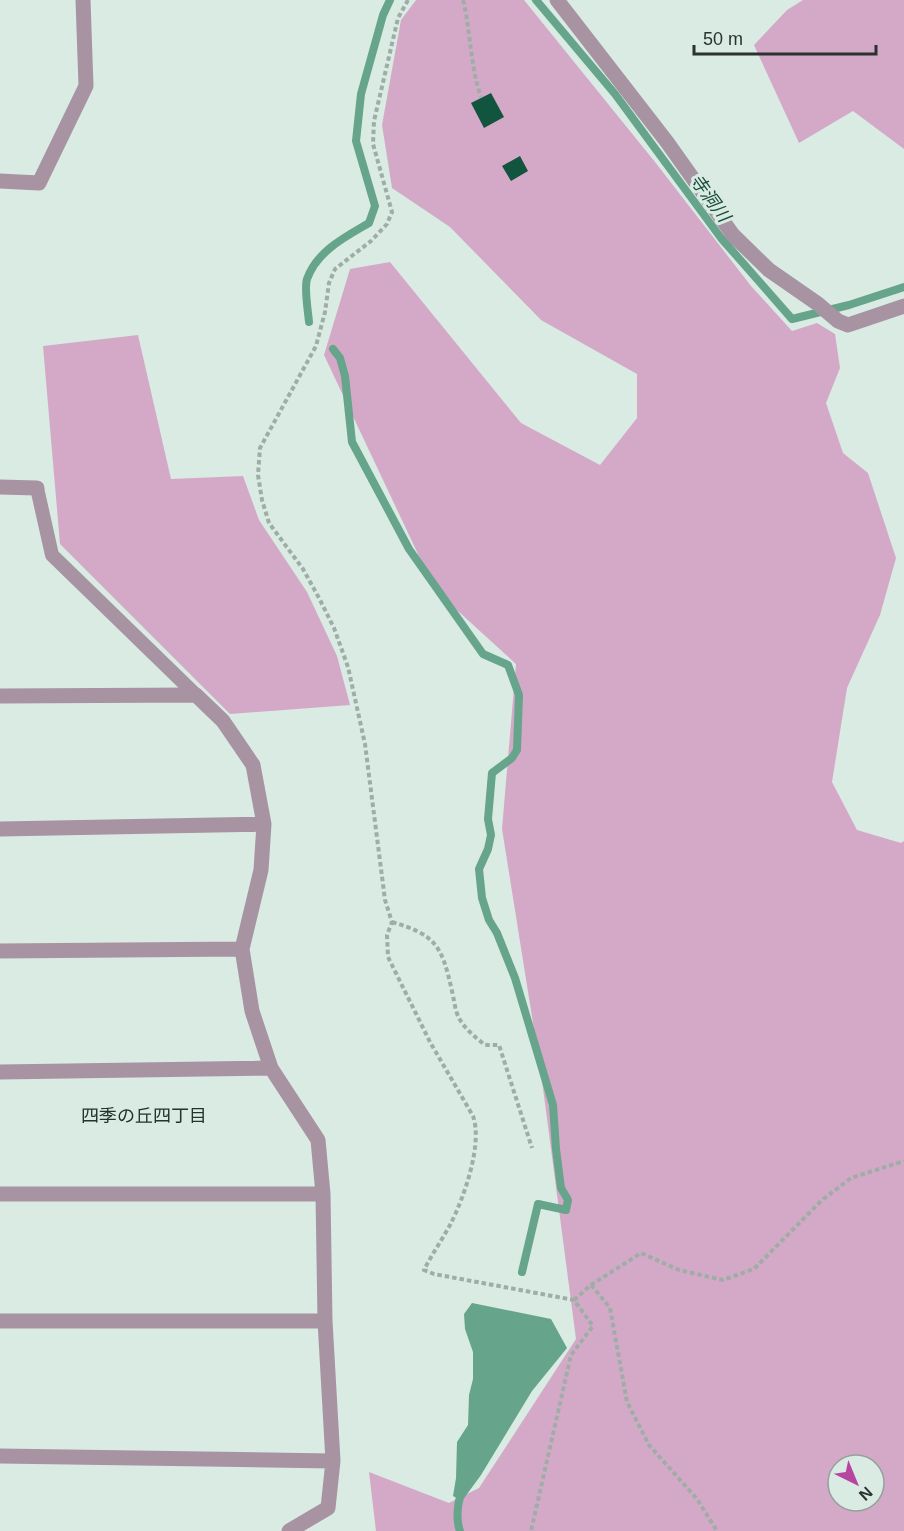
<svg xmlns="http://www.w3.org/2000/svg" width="904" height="1531" font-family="Helvetica,'Noto Sans JP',sans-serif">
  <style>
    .green { fill: #d4a9c8; fill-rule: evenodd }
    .water { fill: #66a48b }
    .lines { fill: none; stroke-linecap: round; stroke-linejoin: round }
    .stream { stroke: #66a48b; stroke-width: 8 }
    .building { fill: #12553f }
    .path { stroke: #9eada6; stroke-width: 4; stroke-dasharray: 4.5 3; stroke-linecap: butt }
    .lane { stroke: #a893a2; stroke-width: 14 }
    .street { stroke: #a893a2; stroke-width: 15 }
    .labels { text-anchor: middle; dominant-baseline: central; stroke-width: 6; stroke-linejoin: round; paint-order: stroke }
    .water-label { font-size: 18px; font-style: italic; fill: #194c3a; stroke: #d9ebe3 }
    .neighbourhood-label { font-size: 18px; fill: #24332c; stroke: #d9ebe3 }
  </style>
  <rect width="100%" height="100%" fill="#d9ebe3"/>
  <!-- green -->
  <path class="green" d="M416,0H524L655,162L751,286L792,331L817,323L835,334L840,368L826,403L843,453L868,473L896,558L880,615L847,688L832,782L857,830L901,843L904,841V1531H376L369,1472L449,1503L479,1488L576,1339L541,1073L502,829L516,664L435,590L324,355L350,269L390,262L521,423L600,465L637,418V374L541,320L450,227L392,188L382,125L401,20ZM838,1465H874V1501H838Z
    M803,0H904V149L853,111L799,143L754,45L787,10Z
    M138,335L171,479L243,476L259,520L307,592L337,656L350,705L230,714L60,544L43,346Z"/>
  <!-- water -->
  <path class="water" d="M472,1303L551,1319L567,1348L532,1391L481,1475L462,1501L453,1496L456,1478L457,1442L468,1425L469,1395L473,1379V1352L465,1329L464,1314Z"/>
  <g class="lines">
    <!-- stream -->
    <path class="stream" d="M536,0L615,94L721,238L792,319L849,305L904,287
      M309,322C308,311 304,288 307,279C317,251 345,237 369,223L375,206L356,141L361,94L383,15L390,0
      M333,349L340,358L345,376L352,442L409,549L483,654L508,665L519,695L517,750L512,758L492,773L488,819L491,835L488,849L479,869L482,898L489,920L497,933L515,978L553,1105L556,1149L561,1188L568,1200L566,1210L538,1204L522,1272
      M460,1531C456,1520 457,1503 462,1492"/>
  </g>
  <!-- building -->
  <path class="building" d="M491,93L504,117L484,128L471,103Z
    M520,156L528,171L511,181L502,166Z"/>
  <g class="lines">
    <!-- path -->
    <path class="path" d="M408,0L398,18L374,121L373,144L392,212L387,224L371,241L335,269L329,283L325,312L316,346L260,448L258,475L262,500L269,523L303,569L319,598L334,628L348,667L365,744L385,900L392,922L387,935L388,957L430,1042L473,1116C483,1144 464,1198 450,1225C442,1240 432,1254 424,1270L434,1274L574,1300L593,1326L571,1355L531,1531
      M463,0C471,32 470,66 481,97
      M392,922C437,935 442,947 452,991C454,999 455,1011 459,1018C465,1029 475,1037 485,1045H499L532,1148
      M591,1285L610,1308L627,1402L649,1445L697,1499L717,1531
      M574,1300L591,1285L641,1253L679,1270L723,1280L754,1269L822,1200L851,1178L904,1161"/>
    <!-- lane -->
    <path class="lane" d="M37,488L52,555L196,695"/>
    <!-- street -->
    <path class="street" d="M557,0L667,142L733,235L769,270L818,304L838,321L848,325L904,306
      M0,181L39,183L86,86L83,0
      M0,487L37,488
      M0,696L196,695L223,721L253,765L264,824L261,870L242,949L252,1011L271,1068L318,1140L323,1194L325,1321L333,1461L328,1508L289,1531
      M0,829L264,824
      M0,951L242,949
      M0,1072L271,1068
      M0,1194H323
      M0,1321H325
      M0,1456L333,1461"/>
  </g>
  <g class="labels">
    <!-- water labels -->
    <g class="water-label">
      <text transform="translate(710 198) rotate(54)">寺洞川</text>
    </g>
    <!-- neighbourhood labels -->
    <g class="neighbourhood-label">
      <text x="144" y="1116">四季の丘四丁目</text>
    </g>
  </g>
  <!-- north arrow -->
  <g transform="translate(856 1483) rotate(137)"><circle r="28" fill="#d9ebe3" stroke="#93a19b" stroke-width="1.5"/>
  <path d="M0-4.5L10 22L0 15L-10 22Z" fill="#b746a1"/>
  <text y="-9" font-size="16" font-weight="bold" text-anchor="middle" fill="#2b322f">N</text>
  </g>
  <!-- scale -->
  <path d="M694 45v9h182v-9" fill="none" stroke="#2b322f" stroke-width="3"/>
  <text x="703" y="45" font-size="18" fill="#2b322f" stroke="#d9ebe3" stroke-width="4.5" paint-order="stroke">50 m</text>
</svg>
